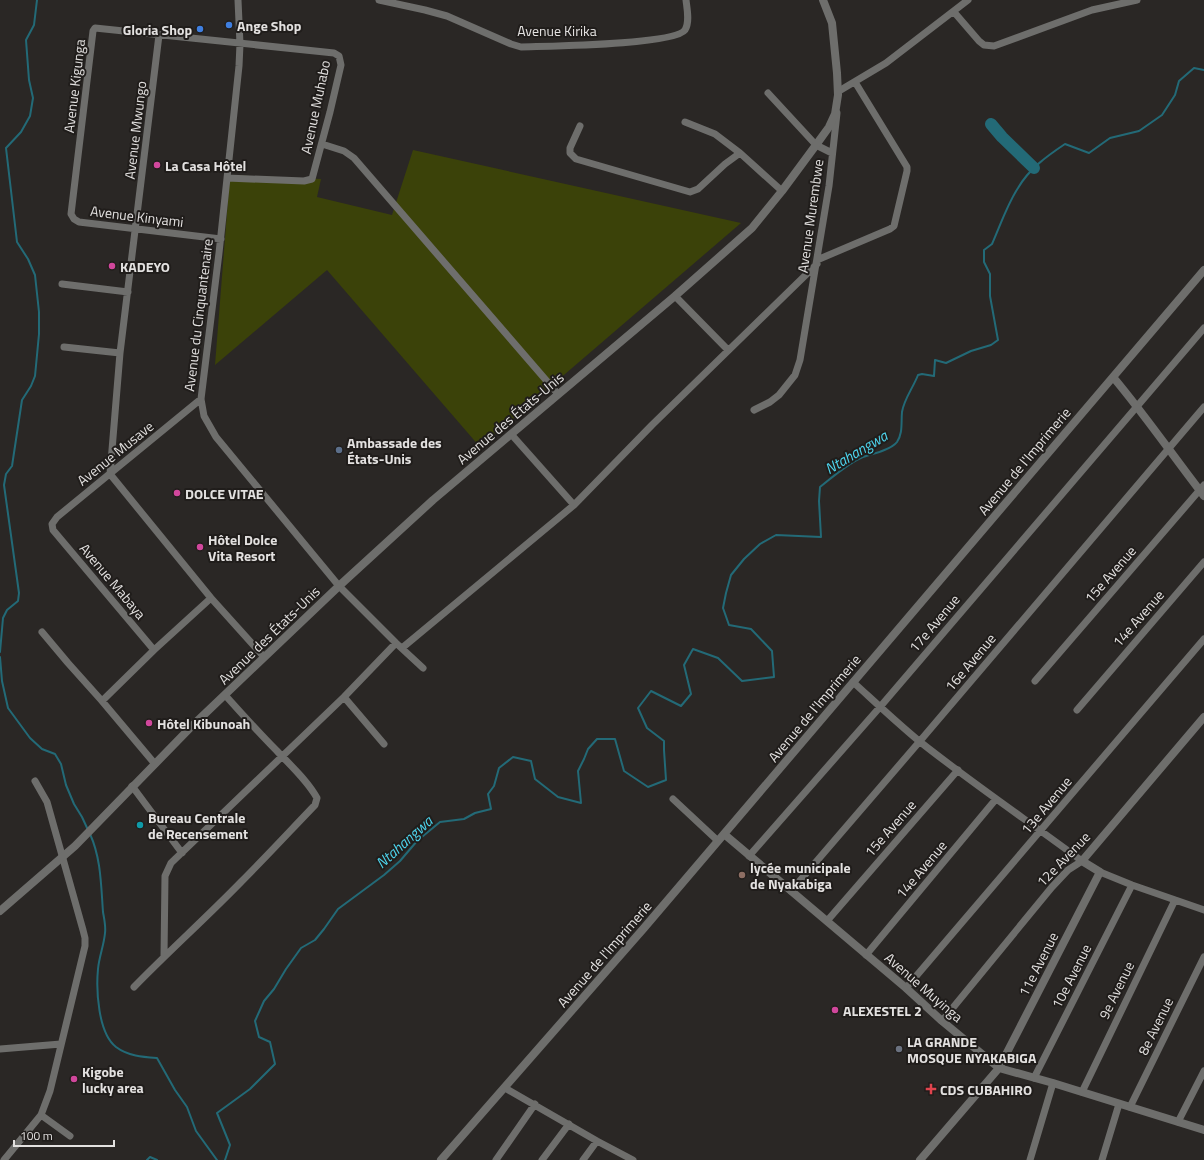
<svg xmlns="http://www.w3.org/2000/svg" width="1204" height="1160" font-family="'Titillium Web',sans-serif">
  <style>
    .green { fill: #3b4209 }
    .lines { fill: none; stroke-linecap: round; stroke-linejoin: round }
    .stream { stroke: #236a77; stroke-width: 2 }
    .river { stroke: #236a77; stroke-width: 12 }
    .minor { stroke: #6e6e6c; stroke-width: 7 }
    .tertiary { stroke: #6e6e6c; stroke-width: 8 }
    .shop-dot { fill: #3f7fe0; stroke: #201d1b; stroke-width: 1.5 }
    .hotel-dot { fill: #d1479c; stroke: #201d1b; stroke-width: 1.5 }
    .service-dot { fill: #5c6f8a; stroke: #201d1b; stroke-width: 1.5 }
    .culture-dot { fill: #0f9aa8; stroke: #201d1b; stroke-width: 1.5 }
    .education-dot { fill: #8d6e63; stroke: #201d1b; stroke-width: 1.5 }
    .worship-dot { fill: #6b7280; stroke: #201d1b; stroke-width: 1.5 }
    .health-dot { fill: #e0444e; stroke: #201d1b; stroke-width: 1.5 }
    .labels { text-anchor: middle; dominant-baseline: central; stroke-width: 4; stroke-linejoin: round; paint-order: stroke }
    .poi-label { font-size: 14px; font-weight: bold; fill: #e3e1e0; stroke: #201d1b; text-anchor: start }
    .street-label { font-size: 14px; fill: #e3e1e0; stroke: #201d1b }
    .water-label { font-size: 15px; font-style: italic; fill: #4dd4ed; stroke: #201d1b }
  </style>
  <rect width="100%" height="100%" fill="#2a2725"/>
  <!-- green -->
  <path class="green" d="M413,150L741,223L480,447L327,270L215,365L230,175L321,179L317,197L392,215Z"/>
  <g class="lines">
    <!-- stream -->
    <path class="stream" d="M0,652L3,618L7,610L18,601L19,593L4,485L6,474L12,466L22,400L31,386L35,376L39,334V312L35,275L28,259L17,242L6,148L21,132L30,116L33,98L29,80L26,40L34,25L37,0
      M0,657L2,681L8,708L30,738L42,749L55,754L61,764L66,785L74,804L82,817L88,830
      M90,834C101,858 101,885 103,912C104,918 106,926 105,933C104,945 99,957 98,969C96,990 98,1033 116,1047C128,1056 143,1057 157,1058L175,1090L187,1107L196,1131L217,1160
      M147,1160L150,1157L157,1160
      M225,1160L230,1145L217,1113L250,1089L275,1064L270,1042L259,1037L255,1021L264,1001L274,989L286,969L301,948L315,940L324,929L338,909L384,875L400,861L417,841L440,822L464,819L475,813L491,809L488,794L494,786L499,768L513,757L531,761L535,779L558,797L581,803L578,771L584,759L588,749L597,739H615L624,771L648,787L666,780L664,750V741L647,728L638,708L651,691L681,706L691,694L684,665L693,649L718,658L742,681L774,677L772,651L751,629L729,625L723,608L726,593L731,575L744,559L760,544L776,535L821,537L819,501L820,487C830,479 851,461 863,457C872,454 891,450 897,442C903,433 901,423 902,412C904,399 913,388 918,375L922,374L934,376L935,360L946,363L971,351L991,345L998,340L990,296V274L984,262V250L992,244C1000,226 1007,205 1018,188C1029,169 1047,156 1065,144L1089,153L1110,138L1139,131L1162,115L1175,95L1179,81L1194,68L1204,70"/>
    <!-- river -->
    <path class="river" d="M991,124L1002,137L1034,168"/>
    <!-- minor -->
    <path class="minor" d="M238,0L240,44L239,66L219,253L201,399L204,416L216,437L339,586L396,643L423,668
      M379,0L425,10L447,16L511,44L521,47C545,46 674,45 685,30C690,22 687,9 686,0
      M954,12L979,41L984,45L994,46L1092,10L1137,0
      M159,35L120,353L110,474L211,598L264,657
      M839,91L886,63L968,0
      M768,93L816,145L832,153
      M685,122L715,134L740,153
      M580,126L570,148V153L576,159L690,192L698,189L725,164L740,153L782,191
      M322,144L344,151L354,158L558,394
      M221,239L79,222L74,219L71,214L93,31L95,28L334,53L339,56L341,65L330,112L312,179L304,181L227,178
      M817,260L890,229L894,226L907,171V167L855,82
      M62,284L128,292
      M675,296L728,350
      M64,347L120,353
      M754,410L770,402L779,395L795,375L800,360L829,186L837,113
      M511,434L574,505
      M42,632L68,663L102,701L155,764
      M402,648L574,505L652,425L817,264
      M154,650L53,530L52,524L57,517L201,399
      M1035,681L1204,485
      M853,682C875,702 896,722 919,741C972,783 1028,821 1082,861L1068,870L1052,887L942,1021
      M344,697L384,744
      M102,701L154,650L211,598
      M1077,710L1204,562
      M132,786L182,853
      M673,799L718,841
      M749,856L880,707L1204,328
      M1100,872L1132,885L1204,910
      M791,891L920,741L1204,407
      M827,921L958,770
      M866,955L996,799
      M164,956L165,876L171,863L344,697L396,643
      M134,987C169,951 206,918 241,882C266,857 290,831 315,805L317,798C307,780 291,766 277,751C259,733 242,714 225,695
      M906,988L1204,639
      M0,1049L61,1044
      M1034,1078L1132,885
      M505,1088L597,1141L633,1160
      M1082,1092L1175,900
      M1130,1107L1204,957
      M41,1115L70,1136
      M1178,1122L1204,1071
      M4,1160L41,1115L50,1091L85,946V938L83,930L47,802L35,781
      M496,1160L535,1104
      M542,1160L569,1124
      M583,1160L597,1141
      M1030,1160L1053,1083
      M1102,1160L1119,1104"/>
    <!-- tertiary -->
    <path class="tertiary" d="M1113,377C1145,415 1173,456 1204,496
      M724,834L906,988L942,1021L999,1068L1053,1083L1204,1130
      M0,911L75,846L191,727L339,586L433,500L675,296L752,228L782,191L816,145L829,127L835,114L838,95L837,73L832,23L823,0
      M441,1160L644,928L1204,270
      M920,1160L999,1068L1100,872L1082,861L1204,717"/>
  </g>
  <!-- markers -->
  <g class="shop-dot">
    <circle cx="229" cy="25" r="4"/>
    <circle cx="200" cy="29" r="4"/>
  </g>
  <g class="hotel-dot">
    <circle cx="157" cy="165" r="4"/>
    <circle cx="112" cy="266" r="4"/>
    <circle cx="177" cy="493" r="4"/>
    <circle cx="200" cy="547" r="4"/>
    <circle cx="149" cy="723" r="4"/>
    <circle cx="835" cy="1010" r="4"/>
    <circle cx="74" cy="1079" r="4"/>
  </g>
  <circle class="service-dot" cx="339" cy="450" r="4"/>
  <circle class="culture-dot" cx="140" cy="825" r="4"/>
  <circle class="education-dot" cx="742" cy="875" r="4"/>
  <circle class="worship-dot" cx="899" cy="1049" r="4"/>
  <path class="health-dot" d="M929 1083h4v4h4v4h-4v4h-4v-4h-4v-4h4z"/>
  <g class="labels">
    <!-- poi labels -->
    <g class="poi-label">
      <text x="237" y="25">Ange Shop</text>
      <text x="192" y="29" text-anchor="end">Gloria Shop</text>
      <text x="165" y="165">La Casa Hôtel</text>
      <text x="120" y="266">KADEYO</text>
      <text x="347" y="442">Ambassade des<tspan x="347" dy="16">États-Unis</tspan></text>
      <text x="185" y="493">DOLCE VITAE</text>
      <text x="208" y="539">Hôtel Dolce<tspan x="208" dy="16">Vita Resort</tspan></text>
      <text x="157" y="723">Hôtel Kibunoah</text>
      <text x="148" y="817">Bureau Centrale<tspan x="148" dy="16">de Recensement</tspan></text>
      <text x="750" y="867">lycée municipale<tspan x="750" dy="16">de Nyakabiga</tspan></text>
      <text x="843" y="1010">ALEXESTEL 2</text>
      <text x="907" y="1041">LA GRANDE<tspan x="907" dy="16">MOSQUE NYAKABIGA</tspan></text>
      <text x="82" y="1071">Kigobe<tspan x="82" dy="16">lucky area</tspan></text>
      <text x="940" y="1089">CDS CUBAHIRO</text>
    </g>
    <!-- street labels -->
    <g class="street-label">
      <text x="557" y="30">Avenue Kirika</text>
      <text transform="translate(74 86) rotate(-83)">Avenue Kigunga</text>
      <text transform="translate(315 107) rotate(-78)">Avenue Muhabo</text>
      <text transform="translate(135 130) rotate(-83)">Avenue Mwungo</text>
      <text transform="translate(137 216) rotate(7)">Avenue Kinyami</text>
      <text transform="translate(810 216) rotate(-82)">Avenue Murembwe</text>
      <text transform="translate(198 315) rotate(-83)">Avenue du Cinquantenaire</text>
      <text transform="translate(510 418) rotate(-40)">Avenue des États-Unis</text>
      <text transform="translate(115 453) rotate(-39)">Avenue Musave</text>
      <text transform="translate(1024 461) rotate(-50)">Avenue de l'Imprimerie</text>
      <text transform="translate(1110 574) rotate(-49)">15e Avenue</text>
      <text transform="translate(113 581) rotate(50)">Avenue Mabaya</text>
      <text transform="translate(1138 618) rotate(-49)">14e Avenue</text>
      <text transform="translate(934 623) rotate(-50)">17e Avenue</text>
      <text transform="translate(269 635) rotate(-44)">Avenue des États-Unis</text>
      <text transform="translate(970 662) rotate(-50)">16e Avenue</text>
      <text transform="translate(814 708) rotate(-50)">Avenue de l'Imprimerie</text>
      <text transform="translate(1046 805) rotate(-50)">13e Avenue</text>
      <text transform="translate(890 828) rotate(-49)">15e Avenue</text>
      <text transform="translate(1063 859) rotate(-46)">12e Avenue</text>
      <text transform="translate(921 869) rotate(-50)">14e Avenue</text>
      <text transform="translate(604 954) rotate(-49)">Avenue de l'Imprimerie</text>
      <text transform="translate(1038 964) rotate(-63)">11e Avenue</text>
      <text transform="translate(1071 976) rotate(-63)">10e Avenue</text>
      <text transform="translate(924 987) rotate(41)">Avenue Muyinga</text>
      <text transform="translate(1116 990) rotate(-64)">9e Avenue</text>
      <text transform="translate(1155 1026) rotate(-64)">8e Avenue</text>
    </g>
    <!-- water labels -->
    <g class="water-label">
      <text transform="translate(856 452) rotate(-31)">Ntahangwa</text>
      <text transform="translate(404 842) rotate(-42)">Ntahangwa</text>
    </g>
  </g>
  <!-- scale -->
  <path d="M14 1140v6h100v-6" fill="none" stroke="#e3e1e0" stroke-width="2"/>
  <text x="20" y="1140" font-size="12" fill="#e3e1e0" stroke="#201d1b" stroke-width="3" paint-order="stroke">100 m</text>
</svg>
